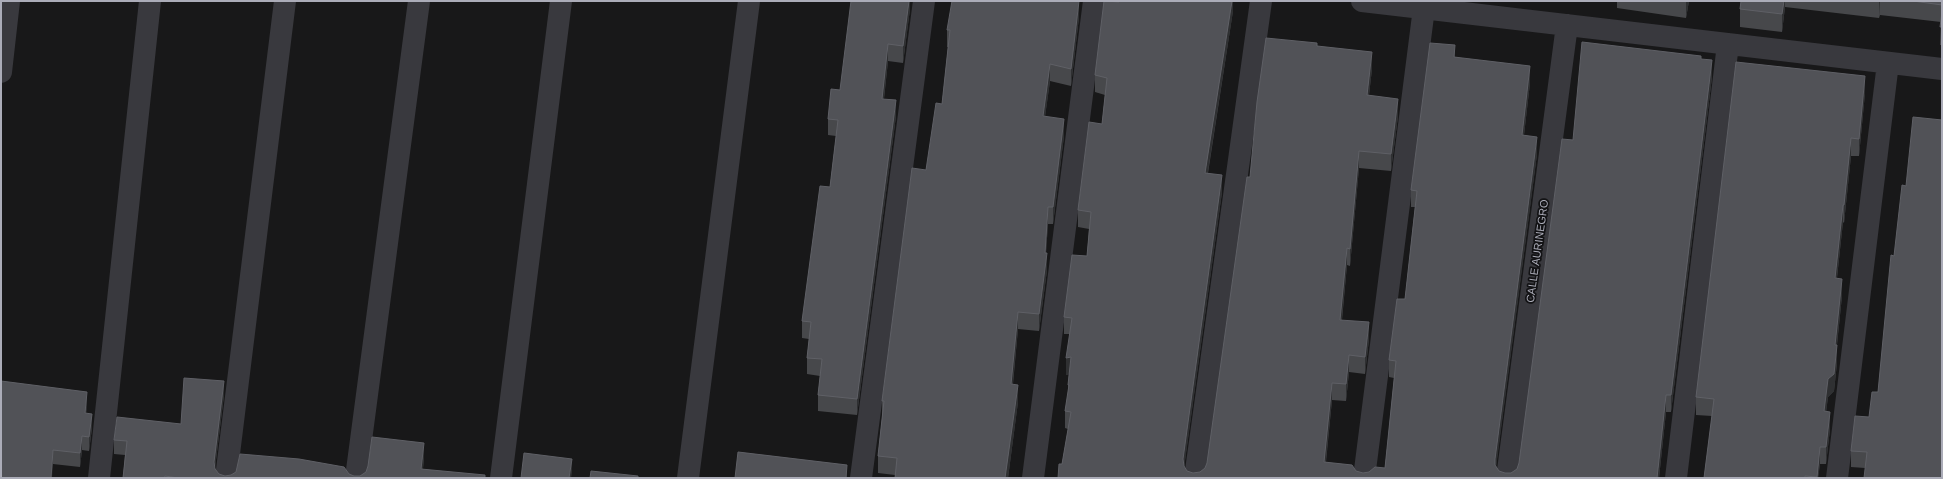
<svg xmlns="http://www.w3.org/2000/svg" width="1943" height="479" font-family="Helvetica,sans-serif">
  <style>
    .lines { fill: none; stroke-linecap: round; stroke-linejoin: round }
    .minor { stroke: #39393e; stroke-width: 22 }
    .wall { fill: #47484b }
    .shaded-wall { fill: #2f3032 }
    .building { fill: #515257; stroke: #5f6066 }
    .labels { text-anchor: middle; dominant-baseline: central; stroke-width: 3.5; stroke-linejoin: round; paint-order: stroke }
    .street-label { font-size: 11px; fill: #abacb8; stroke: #131315 }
  </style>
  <rect width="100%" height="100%" fill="#181819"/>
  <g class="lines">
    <!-- minor -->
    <path class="minor" d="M1362,1L1942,69
      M1,72L9,1
      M99,478L150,1
      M226,478L285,1
      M356,478L419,1
      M501,478L561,1
      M688,478L749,1
      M861,478L924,1
      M1033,478L1094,1
      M1195,478L1261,1
      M1364,478L1424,8
      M1507,478L1567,25
      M1676,478L1728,44
      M1837,478L1888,63"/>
  </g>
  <!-- wall -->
  <path class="wall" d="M910,1V9L903,63L888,61L884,99L896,116L857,415L818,411V395L820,376L807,374V358L809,339L802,338V321L830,187L836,136L828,135V119L840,90Z
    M1233,1V11L1208,173L1222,192L1184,467L1187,471L1193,473L1200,472L1205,468L1207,463L1250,177L1317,46L1372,69L1369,95L1398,116L1391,171L1359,168L1350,266L1347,265L1342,320L1369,339L1365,374L1349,372L1346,401L1332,400L1326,462L1356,471L1363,473L1385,468L1394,378L1389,377V360L1405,299L1415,207H1411V190L1455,57L1530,83L1524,135L1537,154L1496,466L1499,471L1505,473H1511L1517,469L1519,463L1573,140L1701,59L1712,77L1671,412H1666L1659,478H1058L1062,464L1068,429L1065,428V411L1068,395V385L1069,374L1066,375L1070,334H1064V317L1087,256L1089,229L1078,227V210L1102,124L1105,95L1095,92V75L1119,2Z
    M1617,1H1689L1686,18L1617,8Z
    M1737,1H1942V45H1940L1941,22L1880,15L1879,18L1785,7L1782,32L1740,27V9L1741,2Z
    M1079,17L1071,86L1050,81L1045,116L1064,136L1053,224H1048L1046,253L1047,270L1039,331L1018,329L1013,384L1018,402L1008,478H895V475L878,473V456L882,418V401L926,170L942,104L948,47H947V30Z
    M1865,93L1859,156H1851L1844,223L1843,222L1837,278L1842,296L1837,345V363L1834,391L1828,397L1826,412L1830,429L1826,464H1820L1818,478H1704L1712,416L1696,415V397Z
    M1942,120L1865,468L1851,467V451L1869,417L1878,392L1894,256L1906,186Z
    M224,395L215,468L219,474L225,476L349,474L354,476H360L424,457L423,469L485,478H123L125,455L114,454V440L181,424Z
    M87,406L86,413L92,428L89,451L82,450L80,467L53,464L1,478Z"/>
  <!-- shaded-wall -->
  <path class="shaded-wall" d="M909,1H910V9L903,63V46Z
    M1079,1V17L1071,86V69Z
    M1232,1H1233V11L1205,190V173Z
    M1686,1H1689L1686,18Z
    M1784,1H1785V7L1782,32V14Z
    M1879,1H1880L1879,18Z
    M888,44V61L882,115V99Z
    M1455,45V62L1454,57Z
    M1372,52V69L1367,112V95Z
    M1712,60V77L1671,412V395Z
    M1050,64V81L1043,132V116Z
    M1530,66V83L1522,152V135Z
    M1865,76V93L1859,156V139Z
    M1398,99V116L1391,171V154Z
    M896,100V116L857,415V399Z
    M1064,119V136L1053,224V207Z
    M1537,137V154L1495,476V459Z
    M1851,138V156L1844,223V205Z
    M1359,151V168L1350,266V249Z
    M1222,175V192L1183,476V459Z
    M1843,205V222L1835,295V278Z
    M1048,207V224L1045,267L1047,253V270L1039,331V314L1045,253Z
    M1347,248V265L1340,337V320Z
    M1842,279V296L1835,362V345Z
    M1018,312V329L1011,401V384Z
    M1369,322V339L1365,374V357Z
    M1837,345V363L1834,391L1828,397L1824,429V411L1828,379Z
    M1349,355V372L1346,401V384Z
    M1071,357V374L1066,375V358Z
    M224,381V395L214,476V462Z
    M1332,383V400L1324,478V462Z
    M1018,385V402L1008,478H1005Z
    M87,392V406L85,427V413Z
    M1666,395V412L1659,478H1657Z
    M1830,412V429L1826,464V447Z
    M92,414V428L89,451V437Z
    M82,436V450L80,467V453Z
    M424,443V457L422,478L421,469Z
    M1820,447V464L1818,478H1817Z
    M53,450V464L52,478H51Z
    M572,459V473L571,478H569Z
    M847,465V478H846Z"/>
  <!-- building -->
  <path class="building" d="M851,1H909L903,46L888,44L882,99L896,100L857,399L818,395L822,359L807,358L811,322L802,321L820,186L830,187L838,120L828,119L831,89L840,90Z
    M952,1H1079L1071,69L1050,64L1043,116L1064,119L1053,207H1048L1045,253H1047L1039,314L1018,312L1011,384L1018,385L1005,478H895L897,458L878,456L884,401H882L912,168L926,170L936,103L942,104L950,30H947Z
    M1104,1L1119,2V1H1232L1205,173L1222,175L1183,459L1184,466L1187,471L1193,473L1200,472L1205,468L1207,463L1247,177H1250L1257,102L1266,38L1317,43V46L1372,52L1367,95L1398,99L1391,154L1359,151L1350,249L1347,248L1340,320L1369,322L1365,357L1349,355L1346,384L1332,383L1324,462L1352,465L1356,471L1363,473L1369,472L1375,467L1385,468L1396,361L1389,360L1397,299H1405L1417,191L1411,190L1430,43L1455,45L1454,57L1530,66L1522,135L1537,137L1495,459V465L1499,471L1505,473H1511L1517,469L1519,463L1562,139L1573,140L1582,42L1701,56V59L1712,60L1671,395H1666L1657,478H1058L1059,464H1062L1071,412L1065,411L1069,385H1068L1071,357L1066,358L1072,318L1064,317L1072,255L1087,256L1091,212L1078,210L1089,122L1102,124L1107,78L1095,75Z
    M1741,1H1784L1782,14L1740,9Z
    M1913,1H1942V5Z
    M1942,12V27H1940Z
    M1736,62L1865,76L1859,139L1851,138L1844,205H1843L1835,278L1842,279L1835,345H1837L1834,374L1828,379L1824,411L1830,412L1826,447H1820L1817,477L1805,476V478H1704L1714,399L1696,397Z
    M1913,117L1942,120V478H1864L1867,452L1851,451L1855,416L1869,417L1872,392H1878L1891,255L1894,256L1902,185L1906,186Z
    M184,378L224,381L214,462L215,469L219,474L225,476L231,475L236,472L240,454L299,459L344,467L349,474L354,476H360L366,472L368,466L372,437L424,443L421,469L485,475V478H178L165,476L164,478H123L127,441L114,440L117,417L181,424Z
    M1,381L87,392L85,413L92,414L89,437L82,436L80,453L53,450L51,478H1Z
    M738,452L847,465L846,478H735Z
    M524,453L572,459L569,478H521Z
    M591,471L638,476V478H590Z"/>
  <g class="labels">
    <!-- street labels -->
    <g class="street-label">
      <text transform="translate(1537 251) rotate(-82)">CALLE AURINEGRO</text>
    </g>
  </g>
  <!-- border -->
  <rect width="1943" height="479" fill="none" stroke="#abacb8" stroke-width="4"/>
</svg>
